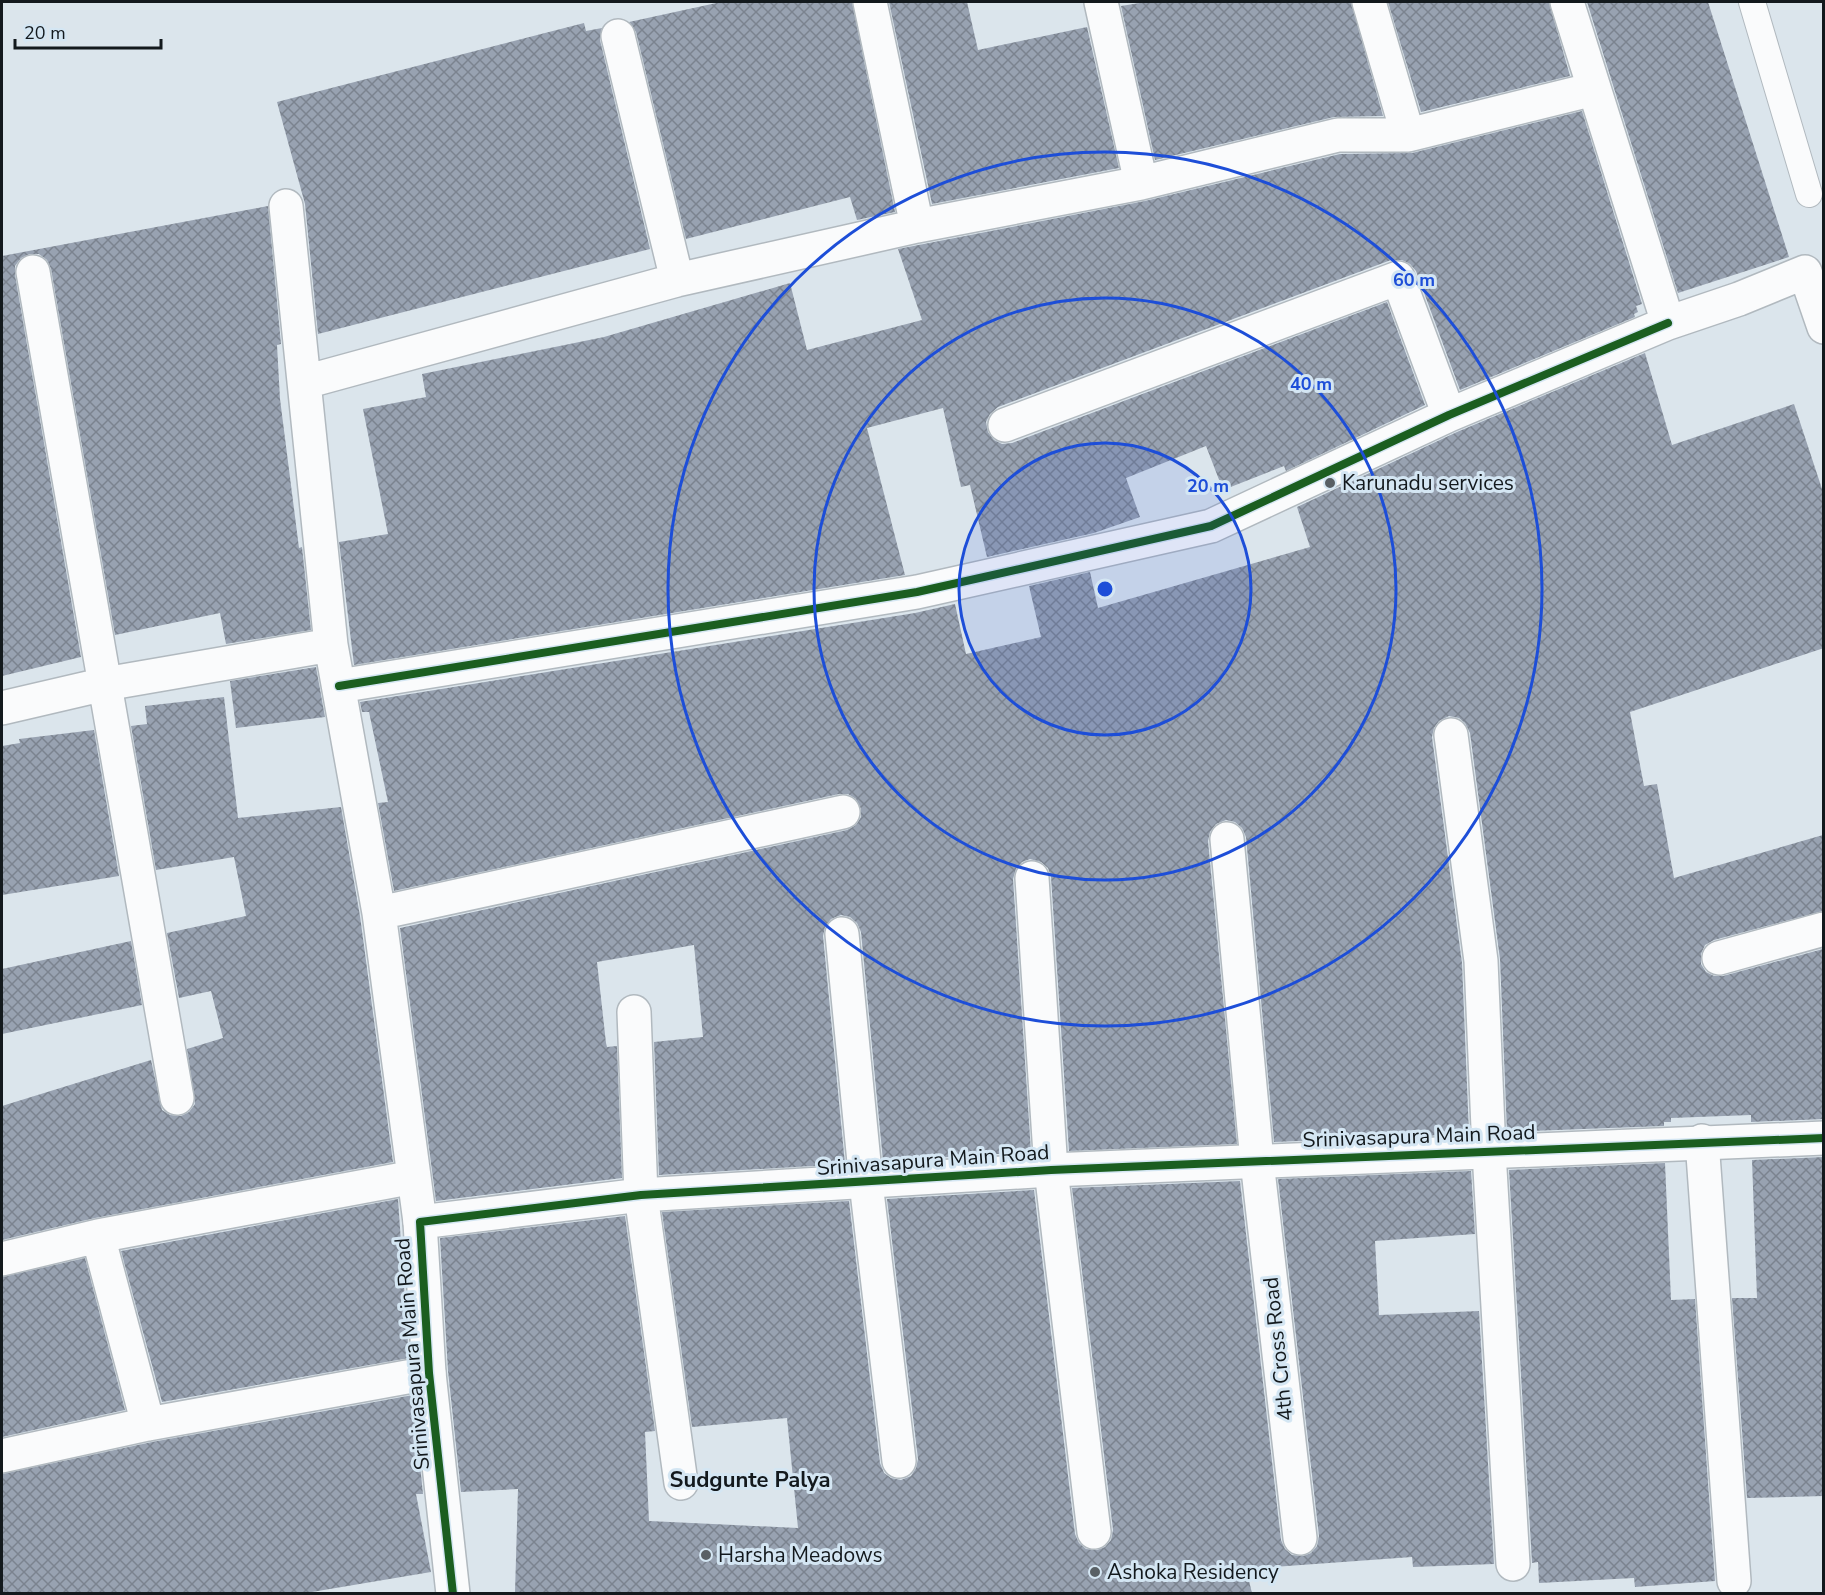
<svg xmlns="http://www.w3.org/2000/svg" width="1825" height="1595" font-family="'Nunito Sans',sans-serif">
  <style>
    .building { fill: url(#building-cross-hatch) }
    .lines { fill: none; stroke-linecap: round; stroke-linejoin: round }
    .service-casing { stroke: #b1b9bf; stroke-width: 28 }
    .minor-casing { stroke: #b1b9bf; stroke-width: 36 }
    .tertiary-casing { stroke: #b1b9bf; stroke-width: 36 }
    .service { stroke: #fafbfc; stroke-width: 26 }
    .minor { stroke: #fafbfc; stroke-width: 33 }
    .tertiary { stroke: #fafbfc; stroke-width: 33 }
    .cycleway-casing { stroke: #d4e6f3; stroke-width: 11 }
    .cycleway { stroke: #1b5e20; stroke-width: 8 }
    .ring { fill: none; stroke: #1d4ed8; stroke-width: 3 }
    .poi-dot { fill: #596065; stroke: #d4e6f3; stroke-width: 2 }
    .labels { text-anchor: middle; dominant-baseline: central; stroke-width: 6; stroke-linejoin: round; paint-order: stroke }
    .poi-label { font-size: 21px; fill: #13191d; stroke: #d4e6f3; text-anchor: start }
    .street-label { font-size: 21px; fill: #13191d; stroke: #d4e6f3 }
    .neighbourhood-label { font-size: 22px; font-weight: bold; fill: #13191d; stroke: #d4e6f3 }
    .centre { fill: #1d4ed8; stroke: #d4e6f3; stroke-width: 3 }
    .ring-label { font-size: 18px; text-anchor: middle; font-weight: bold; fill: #1d4ed8; stroke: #d4e6f3; stroke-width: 6; stroke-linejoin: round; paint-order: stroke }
  </style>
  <defs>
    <pattern id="building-cross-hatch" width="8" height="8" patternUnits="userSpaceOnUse" patternTransform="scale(1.5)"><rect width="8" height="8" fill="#98a2b1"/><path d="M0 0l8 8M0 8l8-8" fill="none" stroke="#7b838f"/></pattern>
  </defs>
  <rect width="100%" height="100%" fill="#dbe5ec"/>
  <!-- building -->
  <path class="building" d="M721,2H852L895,212L857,220L850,197L686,239L636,32L629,22Z
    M889,2H967L978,50L1087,27L1119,168L932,204Z
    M1146,2H1351L1383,116L1334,117L1155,160L1121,6Z
    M1388,2H1549L1570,76L1421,112Z
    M1587,2H1708L1789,257L1678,293Z
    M584,23L586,31L602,28L600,40L650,249L318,334L305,204L277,102Z
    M1582,111L1642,304L1636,306L1638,312L1634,314L1635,317L1460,390L1416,271L1410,264L1402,260H1391L998,407L990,414L986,422L988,432L994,440L1002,444L1012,443L1387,302L1425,405L1286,471L1284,466L1223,490L1206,446L1126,478L1140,517L1094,533L987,557L970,485L961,487L943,408L867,428L905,575L354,665L339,542L388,534L363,409L426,397L422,374L604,337L790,283L807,350L922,320L898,249L1145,201L1340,154L1412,153Z
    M268,206L281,344L277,345L280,399L299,548L302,547L311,630L226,644L220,613L115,635L51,269L47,260L39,254H30L21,258L15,266V275L81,657L2,676V256Z
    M1645,353L1672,445L1794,404L1824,495V648L1630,712L1644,786L1657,784L1674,878L1823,835V911L1714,940L1705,945L1701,954V964L1706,972L1714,976H1723L1823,949L1824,1119L1751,1122V1115L1671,1118V1122H1664V1126L1507,1132L1500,959L1470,733L1465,723L1459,718L1449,716L1439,721L1434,728L1432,737L1462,963L1469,1134L1274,1142L1246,837L1242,828L1235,822L1226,820L1216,824L1210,832L1208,841L1237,1144L1069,1151L1051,877L1048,868L1041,862L1030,859L1022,862L1016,869L1013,879L1031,1152L883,1161L861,932L857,923L850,917L841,915L831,919L825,927L823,936L845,1164L659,1175L654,1042L703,1037L694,945L597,962L606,1043L607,1047L617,1046L622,1178L436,1201L400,928L847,830L856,825L861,817V809L856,799L848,794H839L394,891L378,803L388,802L369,712H362L360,702L915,613L955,604L966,654L1041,637L1029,586L1090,572L1098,608L1310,547L1297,507L1457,432Z
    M316,667L325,717L236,728L230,681Z
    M224,697L238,818L341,807L360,916L393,1162L95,1218L2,1240V1106L151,1060L162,1110L170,1115L181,1116L189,1112L195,1104L187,1049L223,1038L211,991L179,998L167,933L246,916L234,857L156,870L131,726L147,724L145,706Z
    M94,730L119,876L2,895V746L20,743L19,739Z
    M131,941L142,1005L2,1034V969Z
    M1824,1157V1496L1747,1498L1732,1298H1757L1752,1160Z
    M1665,1163L1671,1300L1695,1299L1715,1581L1635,1587L1634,1578L1539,1583L1538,1562L1532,1563L1509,1170Z
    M1471,1171L1475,1234L1375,1241L1379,1315L1479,1311L1494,1564L1413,1567L1412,1557L1246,1569L1252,1593H515L518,1489L461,1492L448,1371L440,1238L625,1216L655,1431L645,1432L649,1521L798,1528L787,1418L692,1427L662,1212L849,1201L880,1463L884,1473L891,1478L901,1480L911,1476L916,1468L918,1459L887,1199L1034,1190L1075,1534L1079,1543L1086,1549L1097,1550L1105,1547L1111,1540L1113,1530L1072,1188L1240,1181L1281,1540L1285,1549L1292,1555L1303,1556L1311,1553L1317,1546L1319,1536L1278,1179Z
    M398,1199L409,1358L162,1402L121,1251Z
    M85,1258L125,1410L2,1437V1277Z
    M413,1395L423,1494H416L431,1572L306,1593H2V1474L152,1442Z"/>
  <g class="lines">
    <!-- service casing -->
    <g class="service-casing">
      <path id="service" d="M1752,2L1809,194"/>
    </g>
    <!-- minor casing -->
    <g class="minor-casing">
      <path id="minor" d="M870,2L917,226
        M1101,2L1141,183
        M1369,2L1408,135
        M1567,2L1668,323L1739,299L1805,272L1824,327
        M618,36L677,280
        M286,206L331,645L379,913L420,1222
        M33,272L177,1098
        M305,382L677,280L917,226L1141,183L1338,135H1408L1594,89
        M1005,425L1398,278L1449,415
        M339,686L917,592L1211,526L1449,415L1668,323
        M2,708L105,684L331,645
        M1451,735L1481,961L1489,1152L1513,1564
        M1227,839L1257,1161L1300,1538
        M1032,878L1051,1170L1094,1532
        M379,913L843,812
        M842,934L866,1183L899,1461
        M1719,958L1824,929
        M634,1012L641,1195L681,1483
        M1702,1141L1734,1581
        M98,1236L148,1424
        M2,1259L98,1236L414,1177
        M2,1456L148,1424L429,1373"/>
    </g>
    <!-- tertiary casing -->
    <g class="tertiary-casing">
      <path id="tertiary" d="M453,1594L429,1373L420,1222L641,1195L1051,1170L1824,1138"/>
    </g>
    <!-- service -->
    <use href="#service" class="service"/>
    <!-- minor -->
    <use href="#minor" class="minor"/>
    <!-- tertiary -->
    <use href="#tertiary" class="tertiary"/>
    <!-- cycleway casing -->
    <g class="cycleway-casing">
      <path id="cycleway" d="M339,686L917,592L1211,526L1449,415L1668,323
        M453,1594L429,1373L420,1222L641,1195L1051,1170L1824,1138"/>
    </g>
    <!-- cycleway -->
    <use href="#cycleway" class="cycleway"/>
  </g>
  <!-- distance rings -->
  <circle cx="1105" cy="589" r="146" fill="#1d4ed8" fill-opacity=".12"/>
  <g class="ring">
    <circle cx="1105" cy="589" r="146"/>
    <circle cx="1105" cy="589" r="291"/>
    <circle cx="1105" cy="589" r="437"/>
  </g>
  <!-- markers -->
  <g class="poi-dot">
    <circle cx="1330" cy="483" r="6"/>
    <circle cx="706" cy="1555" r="6"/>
    <circle cx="1095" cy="1572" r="6"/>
  </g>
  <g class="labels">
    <!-- poi labels -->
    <g class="poi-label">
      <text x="1342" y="483">Karunadu services</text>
      <text x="718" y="1555">Harsha Meadows</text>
      <text x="1107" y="1572">Ashoka Residency</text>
    </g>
    <!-- street labels -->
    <g class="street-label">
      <text transform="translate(1419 1136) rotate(-2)">Srinivasapura Main Road</text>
      <text transform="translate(933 1160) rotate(-4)">Srinivasapura Main Road</text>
      <text transform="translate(1278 1349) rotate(-96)">4th Cross Road</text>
      <text transform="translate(412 1354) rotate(-95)">Srinivasapura Main Road</text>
    </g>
    <!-- neighbourhood labels -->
    <g class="neighbourhood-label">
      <text x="750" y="1480">Sudgunte Palya</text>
    </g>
  </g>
  <circle cx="1105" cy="589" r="9" class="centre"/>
  <g class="ring-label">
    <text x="1414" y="286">60 m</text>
    <text x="1311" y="390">40 m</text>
    <text x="1208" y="492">20 m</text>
  </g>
  <!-- border -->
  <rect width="1825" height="1595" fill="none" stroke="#13191d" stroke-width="6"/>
  <!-- scale -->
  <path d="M15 39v9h146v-9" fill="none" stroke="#13191d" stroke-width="3"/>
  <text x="24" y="39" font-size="18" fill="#13191d" stroke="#d4e6f3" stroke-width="4.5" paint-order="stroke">20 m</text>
</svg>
